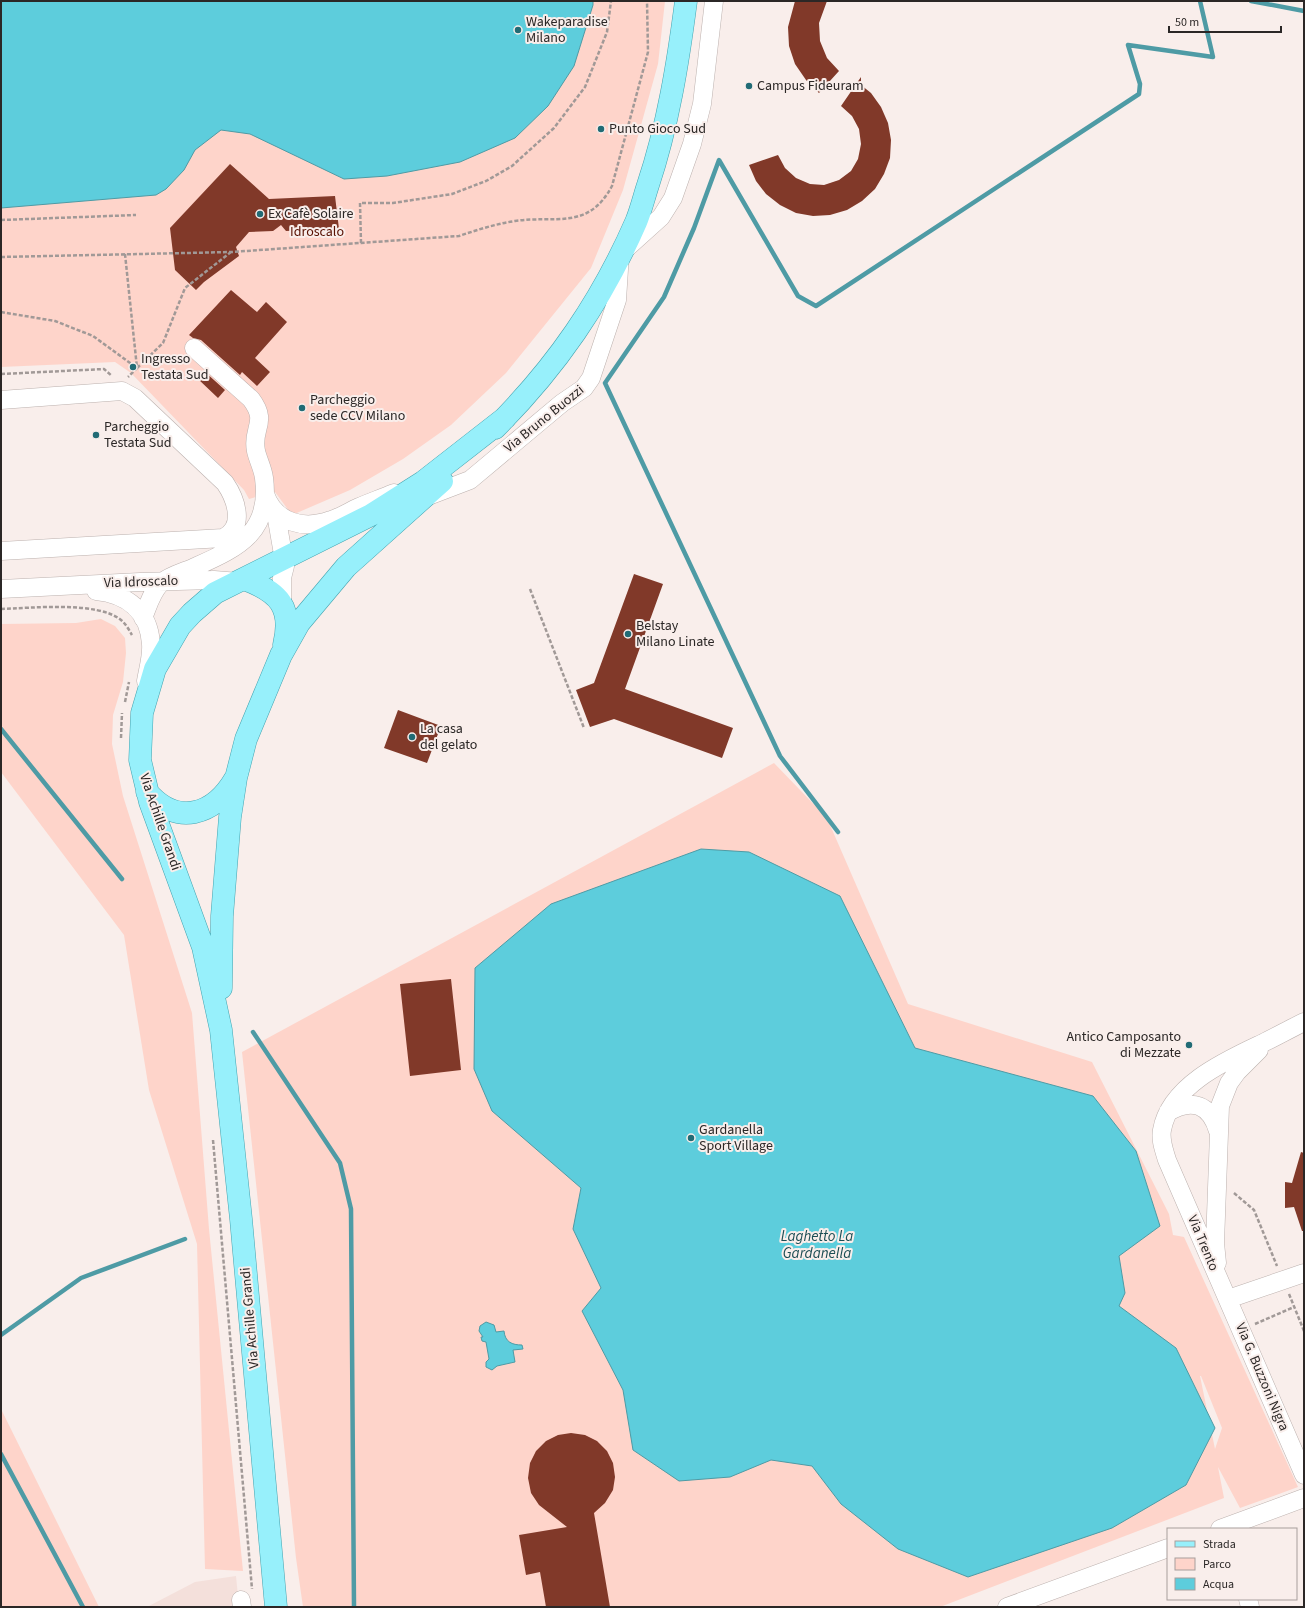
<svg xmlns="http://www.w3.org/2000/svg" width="1305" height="1608" font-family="'Source Sans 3',sans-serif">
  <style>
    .built { fill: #f4e0db }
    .green { fill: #fed4ca; fill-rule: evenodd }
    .water { fill: #5dcddc; stroke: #4e9ba5 }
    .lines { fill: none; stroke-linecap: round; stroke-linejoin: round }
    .stream { stroke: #4e9ba5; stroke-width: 4.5 }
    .building { fill: #813929 }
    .minor-casing { stroke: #bcb1ae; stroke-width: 19 }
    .major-casing { stroke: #44a3af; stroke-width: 23 }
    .path { stroke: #a19997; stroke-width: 2.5; stroke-dasharray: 4 2; stroke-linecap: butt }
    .minor { stroke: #fff; stroke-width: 18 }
    .major { stroke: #97f0fb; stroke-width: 22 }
    .poi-dot { fill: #216b75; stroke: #f9eeeb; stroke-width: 1.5 }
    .labels { text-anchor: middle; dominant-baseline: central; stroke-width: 4; stroke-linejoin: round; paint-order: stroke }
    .poi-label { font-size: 14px; fill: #2b2726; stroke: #f9eeeb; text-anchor: start }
    .park-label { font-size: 14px; fill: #591102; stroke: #f9eeeb }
    .street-label { font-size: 14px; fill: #2b2726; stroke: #f9eeeb }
    .water-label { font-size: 15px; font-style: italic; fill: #1b4d54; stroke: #f9eeeb }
  </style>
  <rect width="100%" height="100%" fill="#f9eeeb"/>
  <!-- built -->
  <path class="built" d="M236,1576L239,1607H147L195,1582Z"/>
  <!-- green -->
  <path class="green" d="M1,1H665L658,64L623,190L591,268L506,373L451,425L403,459L350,490L292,515L275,492L249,499L244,490L131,373L115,362L1,367Z
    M101,619L115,626L125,638L126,653L123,682L113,715L112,744L123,796L192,1013L209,1229L243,1571L205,1569L197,1244L149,1090L124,935L1,772V624L76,623Z
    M774,763L827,818L908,1004L1092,1062L1169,1214L1173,1235L1184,1237L1298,1487L1240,1508L1218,1467L1224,1498L940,1607H303L296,1558L242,1052ZM1201,1376L1222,1428L1215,1449L1200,1376Z
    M1,1409L99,1607H1Z"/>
  <!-- water -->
  <path class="water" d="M1,1H593V5L574,66L548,106L515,138L460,162L387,176L344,179L250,134L221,130L195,150L184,170L166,189L156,195L1,208Z
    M701,849L749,852L840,896L915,1048L1093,1096L1136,1151L1160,1226L1119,1256L1125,1293L1119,1306L1176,1348L1215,1428L1186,1485L1112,1528L968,1577L898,1549L841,1504L812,1466L771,1460L730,1477L679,1481L633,1450L623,1390L582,1311L601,1288L573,1229L581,1188L492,1111L474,1069L475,968L551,904Z
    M486,1322L494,1325L496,1332L504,1331C505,1342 512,1345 522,1345L523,1349L513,1350L515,1362L497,1366L492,1370L486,1367V1362L489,1359L486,1342L482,1341L481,1337H483L479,1331L480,1326Z"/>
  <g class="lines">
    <!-- stream -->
    <path class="stream" d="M1251,1L1304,11
      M1,729L122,879
      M838,832L780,756L605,383L664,297L694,228L719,160L798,296L816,306L1139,94L1140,84L1128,45L1213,57L1200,1
      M253,1032L340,1163L351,1209L354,1607
      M1,1335L81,1278L185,1239
      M1,1454L83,1607"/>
  </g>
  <!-- building -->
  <path class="building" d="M795,1H827L819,23L820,41L827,58L839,71L819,93L806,80L795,64L789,46L788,27Z
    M861,77V85L871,93L881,107L888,123L891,140L890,158L884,174L875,189L862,201L847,210L830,215L813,216L796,213L780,205L766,194L756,181L749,165L778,155L785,168L796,178L810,184L824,185L839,180L851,171L858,159L861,144L859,129L852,116L841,106Z
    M230,164L269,199L335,196L339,229L286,231L281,225L273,231L249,232L236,247L239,256L204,282L196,290L175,270L170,228Z
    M231,290L257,312L266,302L287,322L255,358L270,372L257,386L242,372L240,375L201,340L193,338L189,335Z
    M204,371L225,390L218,398L198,379Z
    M634,574L663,584L625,689L733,728L722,758L614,719L590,727L576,690L594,683Z
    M398,710L441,726L427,763L384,748Z
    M451,979L461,1070L410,1076L400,984Z
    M1301,1152L1304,1153V1231H1302L1294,1207L1285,1208V1182L1292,1183Z
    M571,1433L585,1435L597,1441L607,1451L613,1463L615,1477L613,1490L605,1503L594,1513L610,1607H546L540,1572L526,1575L519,1535L567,1527L539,1505L531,1493L528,1478L530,1463L536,1451L546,1441L558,1435Z"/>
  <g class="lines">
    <!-- minor casing -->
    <g class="minor-casing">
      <path id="minor" d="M1,400L122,391L135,398L225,483C236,499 246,528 223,538L1,551
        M265,494C275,523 304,530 331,520C341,517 350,511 359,507C371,502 382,498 394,493
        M428,496L470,480L562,403L584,388L591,378L617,300L620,254L661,217L673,198L692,144L702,104L714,1
        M276,514L285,566L282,578V603
        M1,589L140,582L214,580L239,582
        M96,591C127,594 149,611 151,644C152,656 148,669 146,681
        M143,618C148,606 152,591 161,583C170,575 187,571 197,566C240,547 271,531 264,478C263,469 258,460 256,451C251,428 269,423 251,399L194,348
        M1304,1022C1290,1029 1277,1036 1263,1043C1227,1060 1170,1085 1162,1130C1160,1140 1164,1150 1167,1160L1304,1475
        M1168,1112C1192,1098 1210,1104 1218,1131
        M1217,1263L1215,1243L1220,1106L1229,1083L1237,1072L1259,1050
        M1228,1299L1304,1273
        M1220,1529L1304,1498
        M1248,1599L1250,1607
        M241,1600L242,1607
        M1007,1607L1168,1548"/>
    </g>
    <!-- major casing -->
    <g class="major-casing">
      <path id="major" d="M495,428C556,367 601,302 636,222C641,210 644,197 648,185C668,125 678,63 686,1
        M244,579C279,592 293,607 284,645
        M147,792C177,827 214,815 235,779
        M221,988L222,916L230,817L236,778L246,739L281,655L299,623L346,567L442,481
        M276,1607L241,1219L221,1030L203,947L150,802L140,760L142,713L155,669L180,626L192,613L215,593L371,515L423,482L505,418"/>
    </g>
    <!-- path -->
    <path class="path" d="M1,220L136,215
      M361,243L360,203H393L452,194L486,181L512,166L554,128L585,87L607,32L611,1
      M125,254L137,368L128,377
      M1,257L232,252L459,236C477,230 495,224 515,221C555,215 588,231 612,186L648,52L647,1
      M1,312L55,321L93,336L137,368L163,343L185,288L231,252
      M1,374L104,369L112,376
      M530,589L584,728
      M1,609C31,608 98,601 121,620C126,624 129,630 132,635
      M125,702L129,682
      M121,738L122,713
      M213,1140L252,1589
      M1234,1193L1254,1210L1277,1266
      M1289,1294L1304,1331
      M1255,1324L1294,1307"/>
    <!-- minor -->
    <use href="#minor" class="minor"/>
    <!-- major -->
    <use href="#major" class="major"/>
  </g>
  <!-- markers -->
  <g class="poi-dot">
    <circle cx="518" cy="30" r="4"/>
    <circle cx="749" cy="86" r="4"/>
    <circle cx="601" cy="129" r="4"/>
    <circle cx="260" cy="214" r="4"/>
    <circle cx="133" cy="367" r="4"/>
    <circle cx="302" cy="408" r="4"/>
    <circle cx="96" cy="435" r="4"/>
    <circle cx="628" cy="634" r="4"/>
    <circle cx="412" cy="737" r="4"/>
    <circle cx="1189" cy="1045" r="4"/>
    <circle cx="691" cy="1138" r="4"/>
  </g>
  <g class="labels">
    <!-- poi labels -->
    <g class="poi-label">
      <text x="526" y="22">Wakeparadise<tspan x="526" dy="16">Milano</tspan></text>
      <text x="757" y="86">Campus Fideuram</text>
      <text x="609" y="129">Punto Gioco Sud</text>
      <text x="268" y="214">Ex Cafè Solaire</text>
      <text x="141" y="359">Ingresso<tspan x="141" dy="16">Testata Sud</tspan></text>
      <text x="310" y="400">Parcheggio<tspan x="310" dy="16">sede CCV Milano</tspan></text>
      <text x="104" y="427">Parcheggio<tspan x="104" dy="16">Testata Sud</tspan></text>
      <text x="636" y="626">Belstay<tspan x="636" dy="16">Milano Linate</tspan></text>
      <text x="420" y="729">La casa<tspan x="420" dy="16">del gelato</tspan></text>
      <text x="1181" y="1037" text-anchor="end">Antico Camposanto<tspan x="1181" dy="16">di Mezzate</tspan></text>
      <text x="699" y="1130">Gardanella<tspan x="699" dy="16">Sport Village</tspan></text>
    </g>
    <!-- park labels -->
    <g class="park-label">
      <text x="317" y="232">Idroscalo</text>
    </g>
    <!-- street labels -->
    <g class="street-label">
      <text transform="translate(544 419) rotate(-39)">Via Bruno Buozzi</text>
      <text transform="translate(141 582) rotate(-2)">Via Idroscalo</text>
      <text transform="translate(160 822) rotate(71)">Via Achille Grandi</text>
      <text transform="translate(1203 1243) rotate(67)">Via Trento</text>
      <text transform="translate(250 1318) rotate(-95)">Via Achille Grandi</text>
      <text transform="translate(1262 1377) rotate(67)">Via G. Buzzoni Nigra</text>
    </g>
    <!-- water labels -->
    <g class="water-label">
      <text x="817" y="1236">Laghetto La<tspan x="817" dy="17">Gardanella</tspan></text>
    </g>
  </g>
  <!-- border -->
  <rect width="1305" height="1608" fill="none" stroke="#2b2726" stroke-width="4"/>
  <!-- legend -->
  <rect x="1167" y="1528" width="130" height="72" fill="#f9eeeb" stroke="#a79e9c"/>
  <rect x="1175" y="1541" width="20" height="6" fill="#97f0fb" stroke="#a79e9c"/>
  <text x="1203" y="1548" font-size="12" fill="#2b2726">Strada</text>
  <rect x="1175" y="1558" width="20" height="12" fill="#fed4ca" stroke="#a79e9c"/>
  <text x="1203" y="1568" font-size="12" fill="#2b2726">Parco</text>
  <rect x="1175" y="1578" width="20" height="12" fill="#5dcddc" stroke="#a79e9c"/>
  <text x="1203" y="1588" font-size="12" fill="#2b2726">Acqua</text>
  <!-- scale -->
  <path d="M1169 26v6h112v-6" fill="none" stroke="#2b2726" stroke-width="2"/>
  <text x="1175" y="26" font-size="12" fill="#2b2726" stroke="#f9eeeb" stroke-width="3" paint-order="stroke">50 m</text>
</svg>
